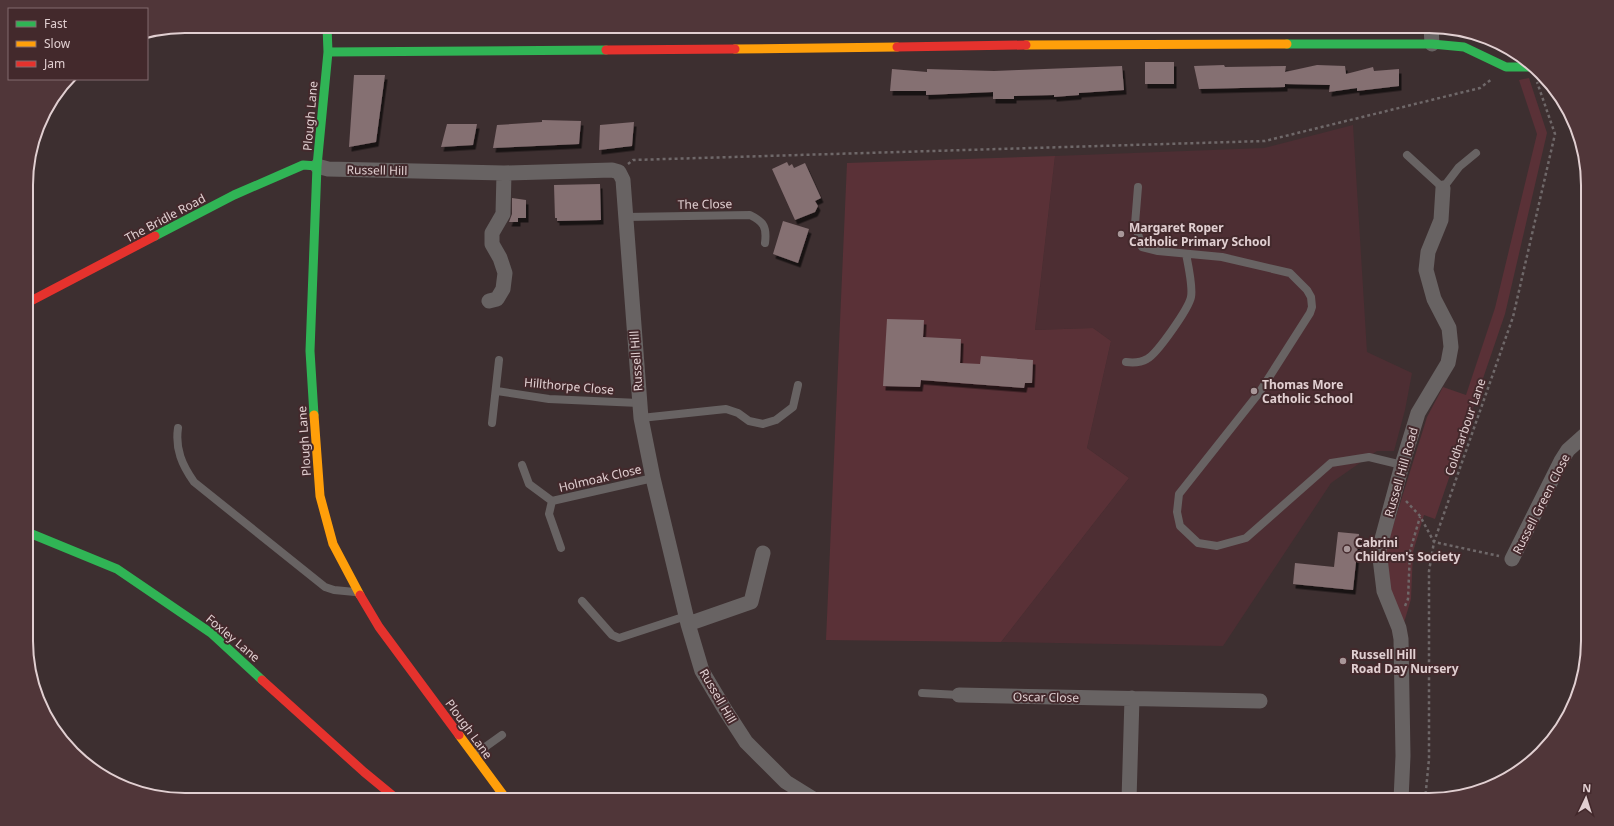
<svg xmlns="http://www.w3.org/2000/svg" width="1614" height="826" font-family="'Noto Sans',sans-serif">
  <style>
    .built { fill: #4d2e33 }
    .green { fill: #5a3137 }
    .building { fill: #856f72; filter: url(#shadow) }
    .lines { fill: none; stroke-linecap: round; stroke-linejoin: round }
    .path { stroke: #6f6869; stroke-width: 2.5; stroke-dasharray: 3 3; stroke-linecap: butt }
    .lane { stroke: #686363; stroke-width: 8 }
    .street { stroke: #686363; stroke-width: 15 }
    .fast { stroke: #30b455; stroke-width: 9 }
    .slow { stroke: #ff9f0a; stroke-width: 9 }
    .jam { stroke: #e5322d; stroke-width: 9 }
    .poi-dot { fill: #a89799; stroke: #43292c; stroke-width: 1.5 }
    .labels { text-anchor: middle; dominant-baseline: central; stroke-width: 4; stroke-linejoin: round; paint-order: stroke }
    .street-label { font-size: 12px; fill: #e1cfd1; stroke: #43292c }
    .poi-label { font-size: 12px; font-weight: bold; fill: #e1cfd1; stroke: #43292c; text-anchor: start }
    .rim { fill: none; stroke: #e1cfd1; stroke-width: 2 }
  </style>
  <defs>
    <filter id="shadow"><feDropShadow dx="2.5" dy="4.5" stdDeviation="0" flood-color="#0009"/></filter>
  </defs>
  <rect width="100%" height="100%" fill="#3d2f30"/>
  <!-- built -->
  <path class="built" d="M1353,125L1367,352L1412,373L1405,410L1394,451H1377L1331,483L1223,646L1001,642L1129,478L1087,448L1111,341L1093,328L1035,330L1055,156L1264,148Z"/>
  <!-- green -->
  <path class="green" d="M1529,78L1547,133L1505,314L1435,519L1424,515L1413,552L1411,599L1403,626L1390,589L1385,552L1427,417L1443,387L1466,395L1495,308L1537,134L1519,80Z
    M1055,156L1035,330L1093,328L1111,341L1087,448L1129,478L1001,642L826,640L847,163Z"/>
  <!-- building -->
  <path class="building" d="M1145,62H1174V84H1145Z
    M1224,65L1225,67L1286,66L1285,72L1317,65L1345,66L1346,74L1373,67L1374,71L1399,69V86L1357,91V88L1329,92L1330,85L1285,84V87L1199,89L1194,66Z
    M1122,66L1124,90L1079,93V95L1054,97V95L1014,96V99H993V92L926,95V91H890L892,69L927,72V69L994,71Z
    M354,75H385L376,142L349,147Z
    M542,120L581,121L579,144L493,148L497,125L542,122Z
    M634,122L632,146L599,150L600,125Z
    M447,124H477L473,145L441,147Z
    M787,162L789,166L792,164L794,168L805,163L821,198L815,201L818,206L815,212L795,220L772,169Z
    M600,184L601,220L557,221V218H555L554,185Z
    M512,198L526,200V218H518V222H509L512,214Z
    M783,221L809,229L798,263L773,254Z
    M887,319L924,320L923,337L961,339L960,363L980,364L981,356L1033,360L1032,383H1025L1024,388L921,380L920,387L883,386Z
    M1338,532L1359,534L1353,590L1293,584L1295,563L1334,567Z"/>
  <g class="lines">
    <!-- path -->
    <path class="path" d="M628,164L633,160L1265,141L1480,88L1492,79
      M1406,501L1420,516L1434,542L1499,556
      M1405,606L1408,599L1410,551L1420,517
      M775,800L779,793
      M1425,800L1429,759V571L1434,542L1513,317L1555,134L1537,82"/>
    <!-- lane -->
    <path class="lane" d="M1407,155L1443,188L1459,167L1476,153
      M1138,187L1135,224L1142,247L1158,251L1222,257L1290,273L1307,290L1311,297L1312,307L1310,313L1259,393L1179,494L1177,512L1180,526L1198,543L1217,546L1246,538L1331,463L1369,457L1402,465
      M625,217L750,215C764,222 767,227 765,243
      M1126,362C1134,363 1140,363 1147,359C1157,354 1189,308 1191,297C1193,287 1188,264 1186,254
      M497,391L549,399L639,403
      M641,418L726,409L738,413L749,421L763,424L776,420L793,407L798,385
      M492,423L499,360
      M178,428C175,449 182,465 194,482L325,587L334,590L355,592
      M522,465L529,484L552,501L653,478
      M552,501L549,514L561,548
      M582,601L612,635L619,638L686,616
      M922,693L959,695
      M474,755L502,735"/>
    <!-- street -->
    <path class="street" d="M1431,27L1432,44
      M317,166L328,169L504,173L612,170L619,172L623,180L641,418L653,478L688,624L702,671L724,708L746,742L786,782L815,800
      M489,301L497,299L503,289L505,273L500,258L492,244V233L503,214L504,173
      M1512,559L1561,461L1568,450L1587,433
      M688,624L751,602L763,553
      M959,695L1260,701
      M1129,800L1132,698
      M1401,800L1403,756L1401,639L1399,628L1384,591L1379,550L1402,465L1418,413L1448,363L1451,347L1449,328L1434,299L1426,270L1428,252L1441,220L1443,188"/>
    <!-- fast -->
    <path class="fast" d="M1287,44H1432L1464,47L1506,67H1535
      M328,52L606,50
      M155,236L234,195L303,165L317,166
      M314,415L310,351L317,166L328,52L327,26
      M27,532L117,569L211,633L262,680"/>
    <!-- slow -->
    <path class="slow" d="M1026,45L1287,44
      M735,49L897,47
      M314,415L320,496L333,544L360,595
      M459,735L507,800"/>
    <!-- jam -->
    <path class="jam" d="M897,47L1026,45
      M606,50L735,49
      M27,303L155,236
      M360,595L379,627L459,735
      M262,680L364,772L398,800"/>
  </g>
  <!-- markers -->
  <g class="poi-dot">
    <circle cx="1121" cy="234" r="4"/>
    <circle cx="1254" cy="391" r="4"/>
    <circle cx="1347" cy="549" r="4"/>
    <circle cx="1343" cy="661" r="4"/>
  </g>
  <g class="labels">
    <!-- street labels -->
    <g class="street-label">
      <text transform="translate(310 116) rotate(-85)">Plough Lane</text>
      <text transform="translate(377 170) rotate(1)">Russell Hill</text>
      <text transform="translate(705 204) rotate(-1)">The Close</text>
      <text transform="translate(165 218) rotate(-28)">The Bridle Road</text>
      <text transform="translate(636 361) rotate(-94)">Russell Hill</text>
      <text transform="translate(569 386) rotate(5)">Hillthorpe Close</text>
      <text transform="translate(1465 427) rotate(-71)">Coldharbour Lane</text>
      <text transform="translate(304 441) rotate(-94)">Plough Lane</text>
      <text transform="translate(1401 472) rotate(-74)">Russell Hill Road</text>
      <text transform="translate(600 478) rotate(-13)">Holmoak Close</text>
      <text transform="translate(1541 504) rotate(-63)">Russell Green Close</text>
      <text transform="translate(233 638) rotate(40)">Foxley Lane</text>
      <text transform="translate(718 696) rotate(60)">Russell Hill</text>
      <text transform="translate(1046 697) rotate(1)">Oscar Close</text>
      <text transform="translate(469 729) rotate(54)">Plough Lane</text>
    </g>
    <!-- poi labels -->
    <g class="poi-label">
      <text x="1129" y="227">Margaret Roper<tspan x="1129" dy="14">Catholic Primary School</tspan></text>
      <text x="1262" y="384">Thomas More<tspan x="1262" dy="14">Catholic School</tspan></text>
      <text x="1355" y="542">Cabrini<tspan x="1355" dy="14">Children's Society</tspan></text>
      <text x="1351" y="654">Russell Hill<tspan x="1351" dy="14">Road Day Nursery</tspan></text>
    </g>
  </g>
  <!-- crop -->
  <path d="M0 0H1614V826H0ZM185 33H1429A152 152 0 0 1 1581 185V641A152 152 0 0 1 1429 793H185A152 152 0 0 1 33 641V185A152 152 0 0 1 185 33Z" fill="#503639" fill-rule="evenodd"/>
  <path class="rim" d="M185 33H1429A152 152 0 0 1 1581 185V641A152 152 0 0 1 1429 793H185A152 152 0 0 1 33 641V185A152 152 0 0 1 185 33Z"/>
  <!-- legend -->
  <rect x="8" y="8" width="140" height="72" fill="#43292c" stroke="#826b6e"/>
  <rect x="16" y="21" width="20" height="6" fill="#30b455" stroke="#826b6e"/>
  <text x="44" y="28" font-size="12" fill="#e1cfd1">Fast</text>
  <rect x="16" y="41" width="20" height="6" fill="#ff9f0a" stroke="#826b6e"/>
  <text x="44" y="48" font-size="12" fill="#e1cfd1">Slow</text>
  <rect x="16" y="61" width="20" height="6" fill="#e5322d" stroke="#826b6e"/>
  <text x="44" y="68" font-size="12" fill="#e1cfd1">Jam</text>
  <!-- north arrow -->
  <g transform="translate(1586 798) rotate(4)" stroke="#43292c" stroke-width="3" paint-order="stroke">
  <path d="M0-3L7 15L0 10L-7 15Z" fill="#e1cfd1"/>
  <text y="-6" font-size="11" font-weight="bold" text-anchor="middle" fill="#e1cfd1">N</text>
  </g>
</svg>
